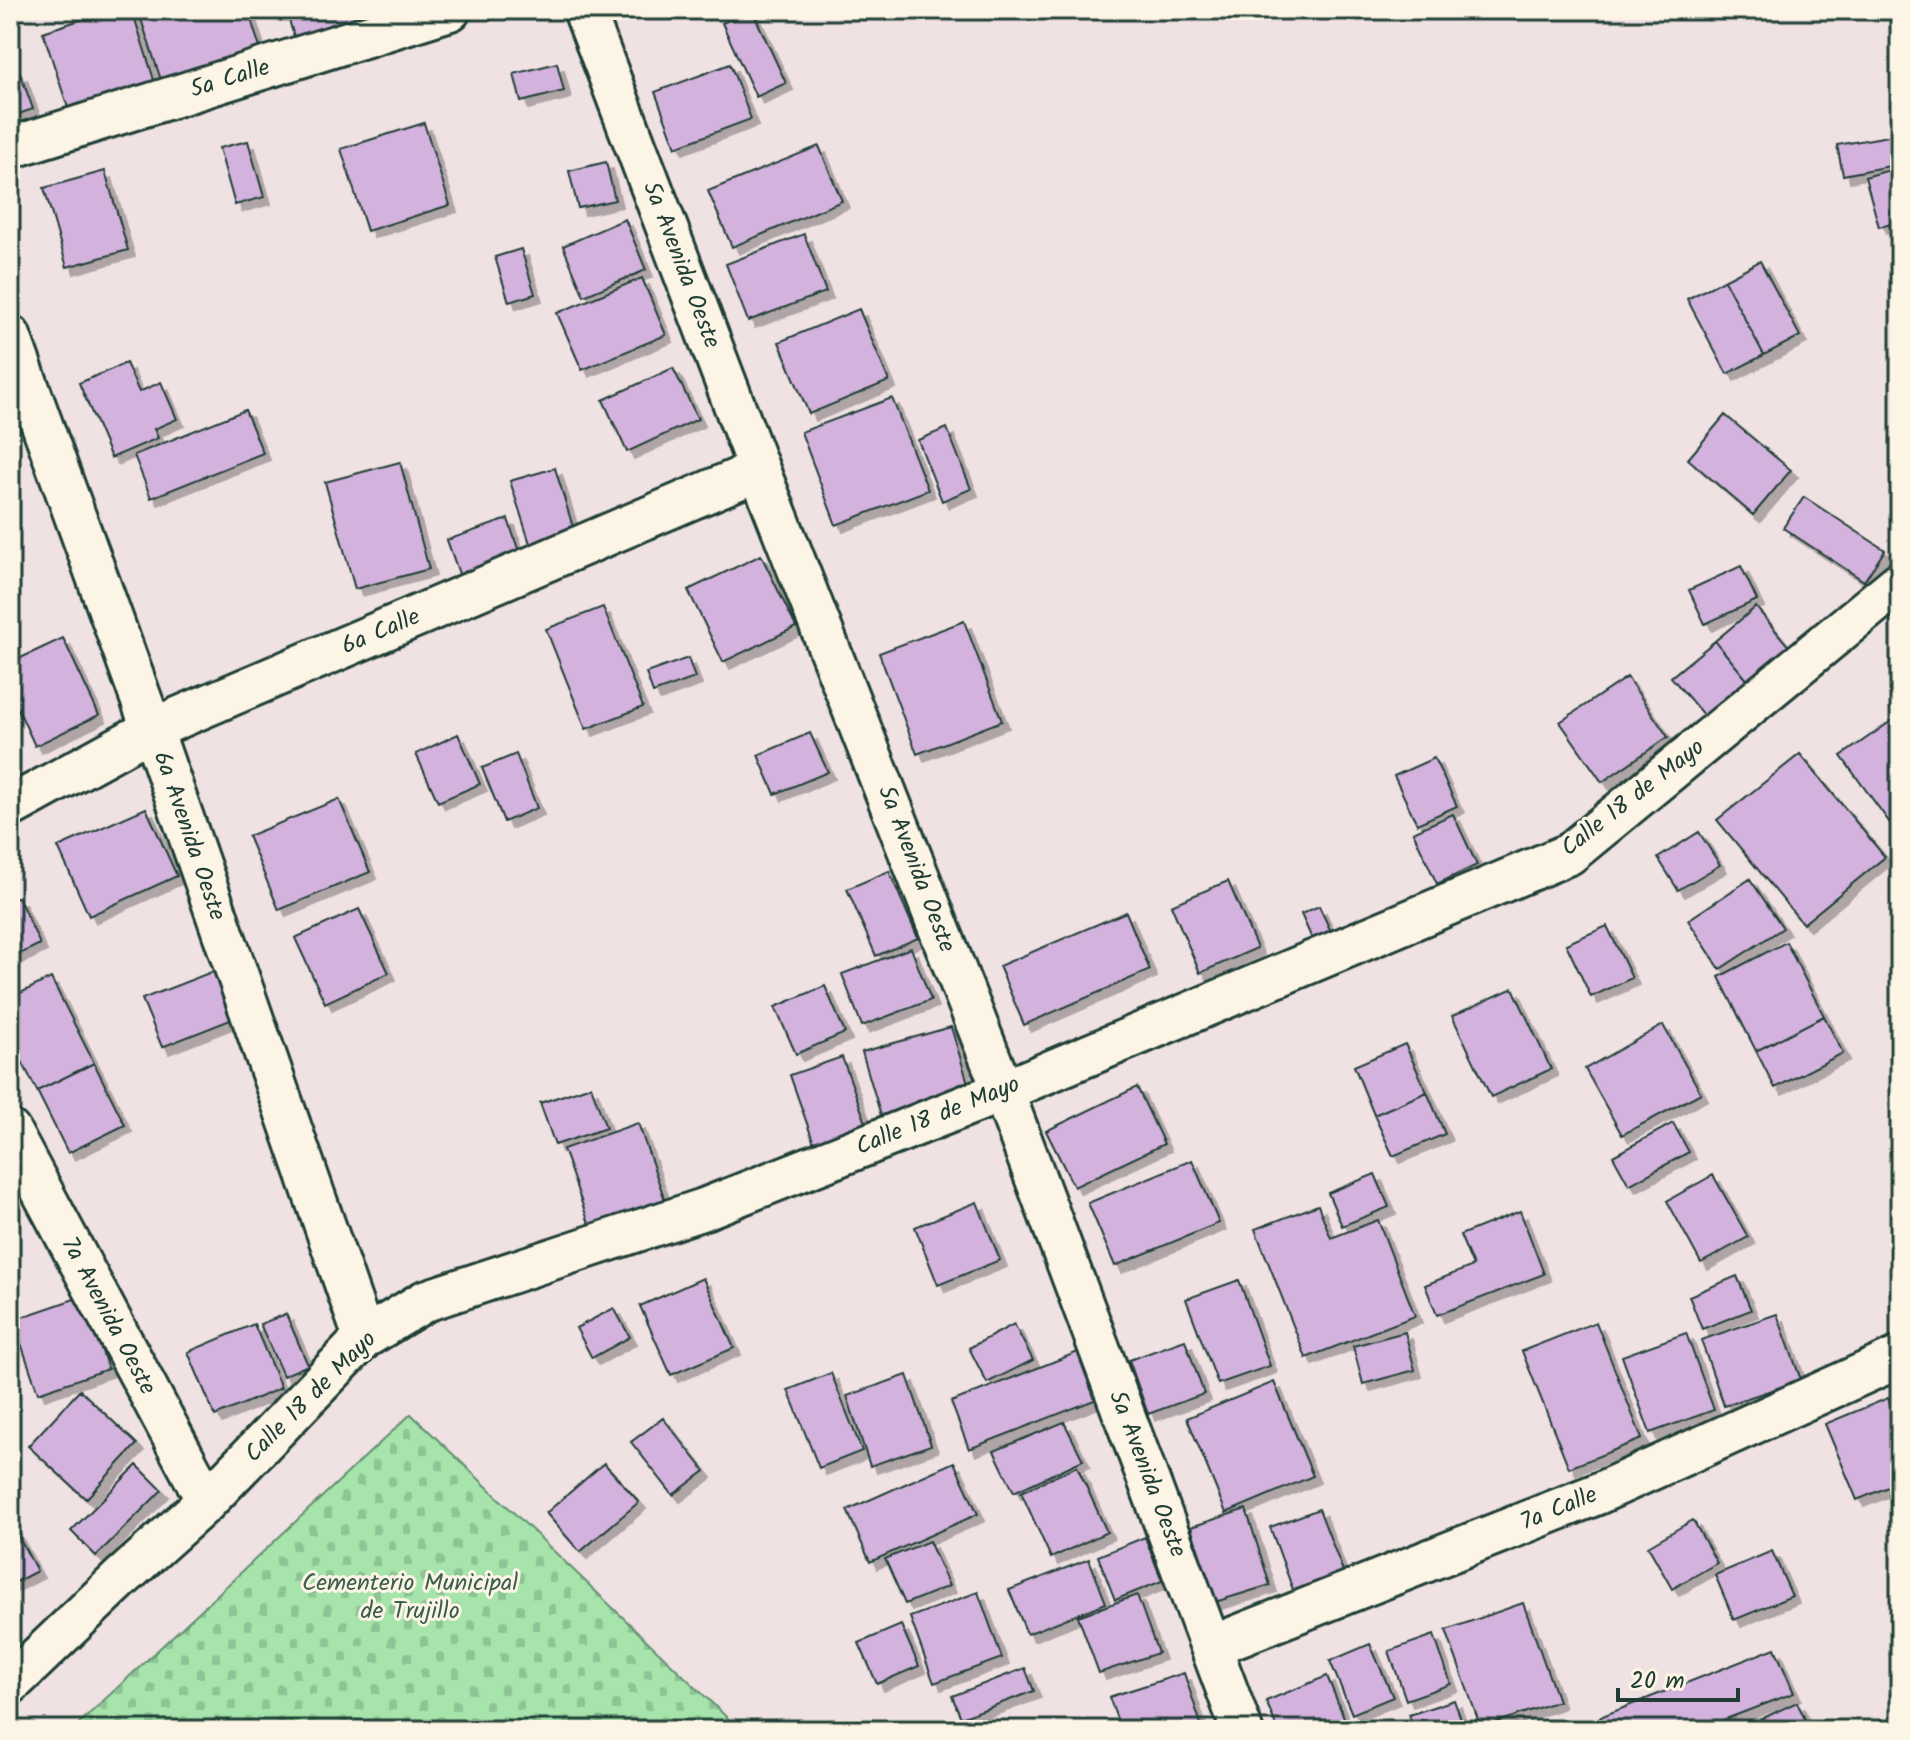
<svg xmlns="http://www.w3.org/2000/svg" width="1910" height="1740" font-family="Kalam,sans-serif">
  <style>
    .cemetery { fill: url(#cemetery-stones); stroke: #629070; stroke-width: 2 }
    .building { fill: #d4b2de; stroke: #1f3d34; stroke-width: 2; filter: url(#shadow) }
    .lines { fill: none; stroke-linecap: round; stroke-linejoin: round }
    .minor-casing { stroke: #1f3d34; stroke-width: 46 }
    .minor { stroke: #fcf5e5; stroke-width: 40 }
    .labels { text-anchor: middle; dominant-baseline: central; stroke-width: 6; stroke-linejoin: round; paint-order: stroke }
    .street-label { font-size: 24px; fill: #1f3d34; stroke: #fcf5e5 }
    .park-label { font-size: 24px; fill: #3a5e4c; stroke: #fcf5e5 }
  </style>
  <defs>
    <pattern id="cemetery-stones" width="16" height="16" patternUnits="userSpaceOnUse" patternTransform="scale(2)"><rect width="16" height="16" fill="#a6e4ac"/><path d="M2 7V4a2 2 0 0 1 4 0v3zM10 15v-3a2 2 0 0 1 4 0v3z" fill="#8ec495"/></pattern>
    <filter id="shadow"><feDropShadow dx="7" dy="7" stdDeviation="0" flood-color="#0004"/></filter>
  </defs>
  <rect width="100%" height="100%" fill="#f0e1e3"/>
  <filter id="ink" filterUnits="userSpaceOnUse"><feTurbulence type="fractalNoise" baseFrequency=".0125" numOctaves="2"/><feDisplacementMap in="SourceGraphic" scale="16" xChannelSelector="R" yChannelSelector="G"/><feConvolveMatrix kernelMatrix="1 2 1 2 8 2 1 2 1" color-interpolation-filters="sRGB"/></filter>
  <g filter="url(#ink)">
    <!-- cemetery -->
    <path class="cemetery" d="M411,1414L740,1730H72Z"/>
    <!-- building -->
    <path class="building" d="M111,10H132L155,83L69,111L43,32Z
      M138,10H248L261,51L162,83Z
      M286,10H377L380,17L296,43Z
      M752,10L786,83L756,97L722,23Z
      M557,63L564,91L521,102L514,74Z
      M730,64L751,119L676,147L655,92Z
      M20,73L33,109L10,117V77Z
      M424,123L450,205L367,231L341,149Z
      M1900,134V164L1843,175L1837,145Z
      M248,141L264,197L235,205L219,148Z
      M819,146L842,201L732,247L708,191Z
      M606,162L615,200L578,208L569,171Z
      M1900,167V222L1879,227L1865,177Z
      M105,171L128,250L67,267L44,188Z
      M625,219L646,270L584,296L563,246Z
      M804,234L826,292L748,321L726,264Z
      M521,249L535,294L509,302L495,257Z
      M1760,261L1800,336L1764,355L1724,280Z
      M642,278L666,335L582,370L557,313Z
      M1724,280L1764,355L1727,374L1687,299Z
      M859,309L889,381L809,414L779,342Z
      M126,363L139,392L161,382L177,419L154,429L158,438L111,458L79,383Z
      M673,368L698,419L627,452L603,400Z
      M892,398L928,490L836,525L801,432Z
      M245,410L263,453L151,498L134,455Z
      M1725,415L1791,470L1753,515L1688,459Z
      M947,428L971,489L942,501L918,440Z
      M400,462L429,569L355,589L325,482Z
      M555,468L577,540L533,553L510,481Z
      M1804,497L1885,550L1864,581L1783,528Z
      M508,519L522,561L462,582L447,540Z
      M761,555L796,627L723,662L688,590Z
      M1741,566L1757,600L1705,624L1689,590Z
      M603,607L643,707L586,729L546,629Z
      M1756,607L1799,659L1758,693L1715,641Z
      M964,621L1002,721L917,754L879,653Z
      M63,638L99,715L35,746L10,692V663Z
      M1715,641L1758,693L1715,729L1671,677Z
      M688,658L695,678L653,693L646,673Z
      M1627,677L1668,737L1602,782L1560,722Z
      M1900,715V816L1890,823L1841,756Z
      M810,733L828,772L775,794L758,755Z
      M458,734L480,784L438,802L416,754Z
      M516,754L537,808L504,822L482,768Z
      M1800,754L1885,857L1803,924L1717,820Z
      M1434,758L1457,806L1417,824L1394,776Z
      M339,799L370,872L279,910L248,836Z
      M146,808L177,876L89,916L58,847Z
      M1453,814L1477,865L1437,884L1413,832Z
      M1699,832L1720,865L1678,890L1658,858Z
      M889,871L918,938L876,956L847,889Z
      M1750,879L1783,928L1720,969L1688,920Z
      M1228,881L1257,948L1200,973L1171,905Z
      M18,897L40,944L10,959V901Z
      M1319,906L1335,940L1316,948L1301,914Z
      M359,909L389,973L325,1003L295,938Z
      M1126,912L1150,970L1024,1025L999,966Z
      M1607,926L1632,978L1591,997L1566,944Z
      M1786,942L1824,1016L1756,1051L1719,977Z
      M911,948L931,1000L862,1026L842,974Z
      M214,971L233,1019L162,1047L142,999Z
      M51,978L94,1063L37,1091L10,1038V998Z
      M825,986L845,1033L796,1054L775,1007Z
      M1513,988L1551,1069L1491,1097L1452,1016Z
      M1824,1016L1843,1053L1775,1088L1756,1051Z
      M1663,1025L1701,1093L1622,1135L1585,1069Z
      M951,1027L971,1093L882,1119L862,1052Z
      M1405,1044L1427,1092L1374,1115L1354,1066Z
      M842,1057L870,1134L817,1152L790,1075Z
      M94,1063L125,1125L68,1153L37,1091Z
      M591,1086L606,1128L555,1145L540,1103Z
      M1137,1087L1164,1144L1074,1187L1046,1131Z
      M1427,1092L1445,1134L1393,1156L1374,1115Z
      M638,1123L666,1203L591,1229L563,1149Z
      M1673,1123L1689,1152L1629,1185L1613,1156Z
      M1192,1160L1219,1223L1115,1266L1088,1203Z
      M1375,1174L1389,1207L1342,1226L1328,1193Z
      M1713,1175L1748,1237L1701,1263L1667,1201Z
      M977,1202L1000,1260L938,1285L915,1227Z
      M1318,1205L1331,1238L1378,1220L1415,1316L1306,1358L1255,1229Z
      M1520,1211L1544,1274L1437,1315L1425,1285L1473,1266L1460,1235Z
      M1737,1276L1751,1310L1702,1329L1689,1296Z
      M703,1278L734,1348L671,1375L640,1306Z
      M1239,1280L1270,1366L1218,1384L1186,1299Z
      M83,1296L108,1369L38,1393L13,1320Z
      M614,1308L630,1337L592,1358L576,1328Z
      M286,1314L308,1365L283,1376L260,1324Z
      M1777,1314L1801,1380L1724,1406L1701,1340Z
      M1596,1322L1642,1439L1569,1468L1522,1351Z
      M254,1324L281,1388L215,1416L188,1352Z
      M1014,1324L1033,1360L987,1383L969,1348Z
      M1405,1332L1415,1370L1363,1384L1353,1346Z
      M1686,1333L1714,1410L1650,1433L1622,1356Z
      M1185,1340L1204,1394L1148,1414L1129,1360Z
      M1078,1352L1097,1399L969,1449L951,1402Z
      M831,1373L862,1451L819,1468L788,1390Z
      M907,1375L931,1445L870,1466L847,1396Z
      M1274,1382L1313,1476L1226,1513L1187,1418Z
      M80,1390L137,1444L86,1499L28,1446Z
      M1888,1398L1900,1428V1482L1857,1500L1825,1424Z
      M663,1418L705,1471L673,1495L631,1442Z
      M1064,1422L1083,1460L1014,1492L994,1451Z
      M954,1462L978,1514L870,1562L847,1510Z
      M604,1463L639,1502L580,1552L546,1513Z
      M137,1465L162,1490L96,1556L71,1531Z
      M1077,1466L1107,1532L1051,1558L1021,1492Z
      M1246,1509L1270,1585L1215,1602L1191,1527Z
      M1319,1509L1349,1587L1299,1606L1270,1527Z
      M1693,1520L1717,1563L1672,1589L1648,1546Z
      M10,1521L37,1571L10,1585Z
      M1145,1537L1162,1581L1115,1600L1098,1556Z
      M929,1541L949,1586L905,1604L885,1559Z
      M1772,1551L1792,1596L1734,1620L1715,1575Z
      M1089,1559L1106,1603L1027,1634L1009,1590Z
      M978,1592L1002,1658L934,1683L910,1617Z
      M1137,1595L1158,1653L1099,1673L1078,1616Z
      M1523,1603L1558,1701L1481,1728L1446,1630Z
      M901,1625L919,1666L877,1684L859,1643Z
      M1434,1635L1451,1684L1406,1700L1389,1651Z
      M1370,1644L1393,1697L1352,1714L1330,1661Z
      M1775,1648L1794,1693L1697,1730H1606L1600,1717Z
      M1025,1668L1034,1691L961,1718L952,1696Z
      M1184,1673L1203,1730H1121L1109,1697Z
      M1327,1676L1348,1727L1342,1730H1278L1266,1701Z
      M1454,1700L1465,1730H1414L1409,1715Z
      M1797,1702L1810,1730H1745L1744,1727Z"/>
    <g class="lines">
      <!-- minor casing -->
      <g class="minor-casing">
        <path id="minor" d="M584,10L759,470L1003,1091L1242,1730
          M10,148L450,10
          M10,336L152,729L364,1338
          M10,807L152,729L759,470
          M10,1131L207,1501
          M1212,1646L1597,1494L1900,1357
          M10,1684L120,1579L207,1501L364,1338L425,1301L704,1209L1003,1091L1569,854L1900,582"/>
      </g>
      <!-- minor -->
      <use href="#minor" class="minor"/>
    </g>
  </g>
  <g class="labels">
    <!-- street labels -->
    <g class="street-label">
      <text transform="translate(230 79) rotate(-17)">5a Calle</text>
      <text transform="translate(681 265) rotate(69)">5a Avenida Oeste</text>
      <text transform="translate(381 632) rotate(-23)">6a Calle</text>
      <text transform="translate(1633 798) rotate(-38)">Calle 18 de Mayo</text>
      <text transform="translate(189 836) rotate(71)">6a Avenida Oeste</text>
      <text transform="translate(916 869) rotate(69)">5a Avenida Oeste</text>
      <text transform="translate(938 1116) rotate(-22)">Calle 18 de Mayo</text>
      <text transform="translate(108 1316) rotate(62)">7a Avenida Oeste</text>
      <text transform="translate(311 1397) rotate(-45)">Calle 18 de Mayo</text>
      <text transform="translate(1147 1474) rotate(69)">5a Avenida Oeste</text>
      <text transform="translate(1559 1509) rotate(-22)">7a Calle</text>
    </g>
    <!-- park labels -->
    <g class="park-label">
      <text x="410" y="1583">Cementerio Municipal<tspan x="410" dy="28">de Trujillo</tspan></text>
    </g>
  </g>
  <!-- margin -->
  <rect width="1910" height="1740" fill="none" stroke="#fcf5e5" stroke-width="40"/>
  <rect x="20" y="20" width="1870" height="1700" fill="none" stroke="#1f3d34" stroke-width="3" filter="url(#ink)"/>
  <!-- scale -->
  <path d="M1618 1688v12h120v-12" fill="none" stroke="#1f3d34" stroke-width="4"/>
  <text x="1630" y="1688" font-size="24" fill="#1f3d34" stroke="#fcf5e5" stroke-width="6" paint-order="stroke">20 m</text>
</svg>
